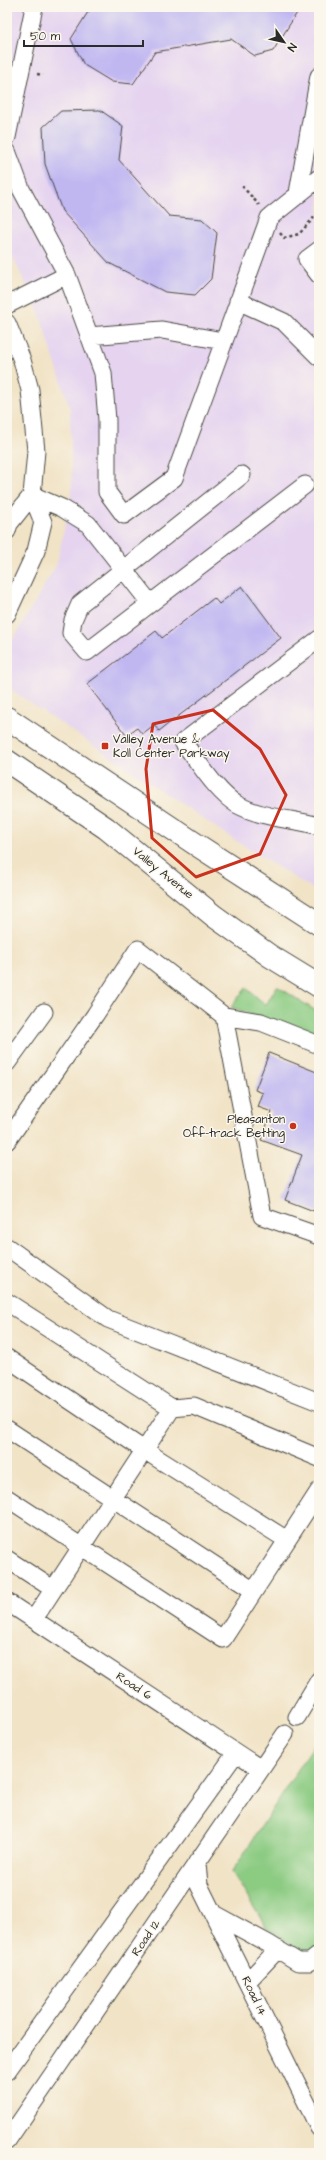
<svg xmlns="http://www.w3.org/2000/svg" width="326" height="2160" font-family="'Architects Daughter',sans-serif">
  <style>
    .built { fill: #e5d3f0 }
    .green { fill: #8bcb82; stroke: #5b7b56 }
    .building { fill: #c0b7f1 }
    .lines { fill: none; stroke-linecap: round; stroke-linejoin: round }
    .minor-casing { stroke: #494742; stroke-width: 19 }
    .major-casing { stroke: #494742; stroke-width: 24 }
    .path { stroke: #494742; stroke-width: 2.5; stroke-dasharray: 3 3; stroke-linecap: butt }
    .minor { stroke: #fff; stroke-width: 17 }
    .major { stroke: #fff; stroke-width: 22 }
    .marked { fill: none; stroke: #c8321e; stroke-width: 3; stroke-linejoin: round }
    .poi-dot { fill: #c8321e; stroke: #fbf7ec; stroke-width: 1.5 }
    .labels { text-anchor: middle; dominant-baseline: central; stroke-width: 3; stroke-linejoin: round; paint-order: stroke }
    .poi-label { font-size: 12px; fill: #2b2b2b; stroke: #fbf7ec; text-anchor: start }
    .street-label { font-size: 12px; fill: #2b2b2b; stroke: #fbf7ec }
  </style>
  <rect width="100%" height="100%" fill="#fbf7ec"/>
  <filter id="ink" filterUnits="userSpaceOnUse"><feTurbulence type="fractalNoise" baseFrequency=".025" numOctaves="2"/><feDisplacementMap in="SourceGraphic" scale="8" xChannelSelector="R" yChannelSelector="G"/><feConvolveMatrix kernelMatrix="1 2 1 2 8 2 1 2 1" color-interpolation-filters="sRGB"/></filter>
  <filter id="wash" filterUnits="userSpaceOnUse"><feTurbulence type="fractalNoise" baseFrequency=".012" numOctaves="4" result="noise"/><feDisplacementMap in="SourceGraphic" scale="16" xChannelSelector="R" yChannelSelector="G"/><feGaussianBlur stdDeviation="0.9" result="paint"/><feColorMatrix in="noise" values="0 0 0 0 0 0 0 0 0 0 0 0 0 0 0 0 0 1.4 0 .05"/><feComposite in="paint" operator="in"/></filter>
  <g filter="url(#wash)">
    <rect width="100%" height="100%" fill="#f1e3c6"/>
    <!-- built -->
    <path class="built" d="M7,7H319V893L230,837L7,687V650L57,564L72,490L70,408L39,312L7,245Z"/>
    <!-- green -->
    <path class="green" d="M277,986L319,1013V1040L231,1007L246,988L266,1005Z
      M319,1737V1963L266,1927L232,1872Z"/>
    <g id="blocks">
      <!-- building -->
      <path class="building" d="M94,7H300V8L273,51L255,56L231,39L155,52L133,84L112,82L84,65L71,39L88,12Z
        M100,110L123,126L119,160L169,216L202,219L217,233L211,279L195,295L165,292L109,263L62,211L45,164L43,127L61,111Z
        M242,586L281,638L159,731L154,725L142,734L137,728L126,735L87,684L156,631L162,638L214,598L219,604Z
        M269,1053L319,1073V1213L285,1200L302,1155L261,1140L272,1112L258,1107L263,1093L255,1090Z"/>
    </g>
  </g>
  <g filter="url(#ink)">
    <use href="#blocks" fill-opacity="0" stroke="#494742" stroke-width="1"/>
    <g class="lines">
      <!-- minor casing -->
      <g class="minor-casing">
        <path id="minor" d="M7,137L34,7
          M7,151L21,189L67,275L103,373L107,420V492L124,515L174,478L269,218L319,178
          M298,193L319,76
          M319,250L307,259L319,275
          M238,301L284,322L319,357
          M7,305L67,275
          M7,323L22,360L30,390L36,451L32,495L43,522L36,551L7,614
          M89,336L162,330L223,341
          M242,475L80,604L73,620L71,633L87,652L305,485
          M32,495L62,508L88,524L150,603
          M7,531L9,524L32,495
          M319,639L183,742C198,761 217,793 238,805C262,818 293,819 319,826
          M224,1016L261,1022L319,1045
          M7,1063L44,1012
          M7,1141L95,1015L138,949L224,1016L262,1216L319,1236
          M7,1247L108,1319L319,1402
          M7,1302L172,1408L194,1406L319,1458
          M7,1358L144,1450L287,1540
          M7,1429L254,1591
          M7,1498L223,1639L319,1491
          M7,1559L53,1589
          M7,1602L261,1769
          M34,1619L172,1408
          M297,1717L319,1680
          M197,1862L199,1885L319,2128
          M214,1914L269,1944L298,1962H310L319,1955
          M247,1982L278,1949
          M7,2071L236,1753
          M7,2141L285,1734"/>
      </g>
      <!-- major casing -->
      <g class="major-casing">
        <path id="major" d="M7,718L194,843L319,924
          M7,761L106,828L214,916L270,956L319,986"/>
      </g>
      <!-- path -->
      <path class="path" d="M37,74L43,75
        M242,186L259,205
        M280,233L284,238L299,234L319,212"/>
      <!-- minor -->
      <use href="#minor" class="minor"/>
      <!-- major -->
      <use href="#major" class="major"/>
    </g>
  </g>
  <!-- marked area -->
  <path class="marked" d="M213,710L260,749L286,795L260,854L196,877L152,838L146,769L153,724Z"/>
  <!-- markers -->
  <g class="poi-dot">
    <rect x="101" y="742" width="8" height="8" rx="2"/>
    <circle cx="293" cy="1126" r="4"/>
  </g>
  <g class="labels">
    <!-- poi labels -->
    <g class="poi-label">
      <text x="113" y="739">Valley Avenue &amp;<tspan x="113" dy="14">Koll Center Parkway</tspan></text>
      <text x="285" y="1119" text-anchor="end">Pleasanton<tspan x="285" dy="14">Off-track Betting</tspan></text>
    </g>
    <!-- street labels -->
    <g class="street-label">
      <text transform="translate(163 873) rotate(39)">Valley Avenue</text>
      <text transform="translate(134 1686) rotate(33)">Road 6</text>
      <text transform="translate(146 1938) rotate(-56)">Road 12</text>
      <text transform="translate(254 1996) rotate(64)">Road 14</text>
    </g>
  </g>
  <!-- margin -->
  <rect width="326" height="2160" fill="none" stroke="#fbf7ec" stroke-width="24"/>
  <!-- north arrow -->
  <g transform="translate(284 42) rotate(124)" stroke="#fbf7ec" stroke-width="3" paint-order="stroke">
  <path d="M0-3L7 15L0 10L-7 15Z" fill="#2b2b2b"/>
  <text y="-6" font-size="11" font-weight="bold" text-anchor="middle" fill="#2b2b2b">N</text>
  </g>
  <!-- scale -->
  <path d="M24 40v6h119v-6" fill="none" stroke="#2b2b2b" stroke-width="2"/>
  <text x="30" y="40" font-size="12" fill="#2b2b2b" stroke="#fbf7ec" stroke-width="3" paint-order="stroke">50 m</text>
</svg>
